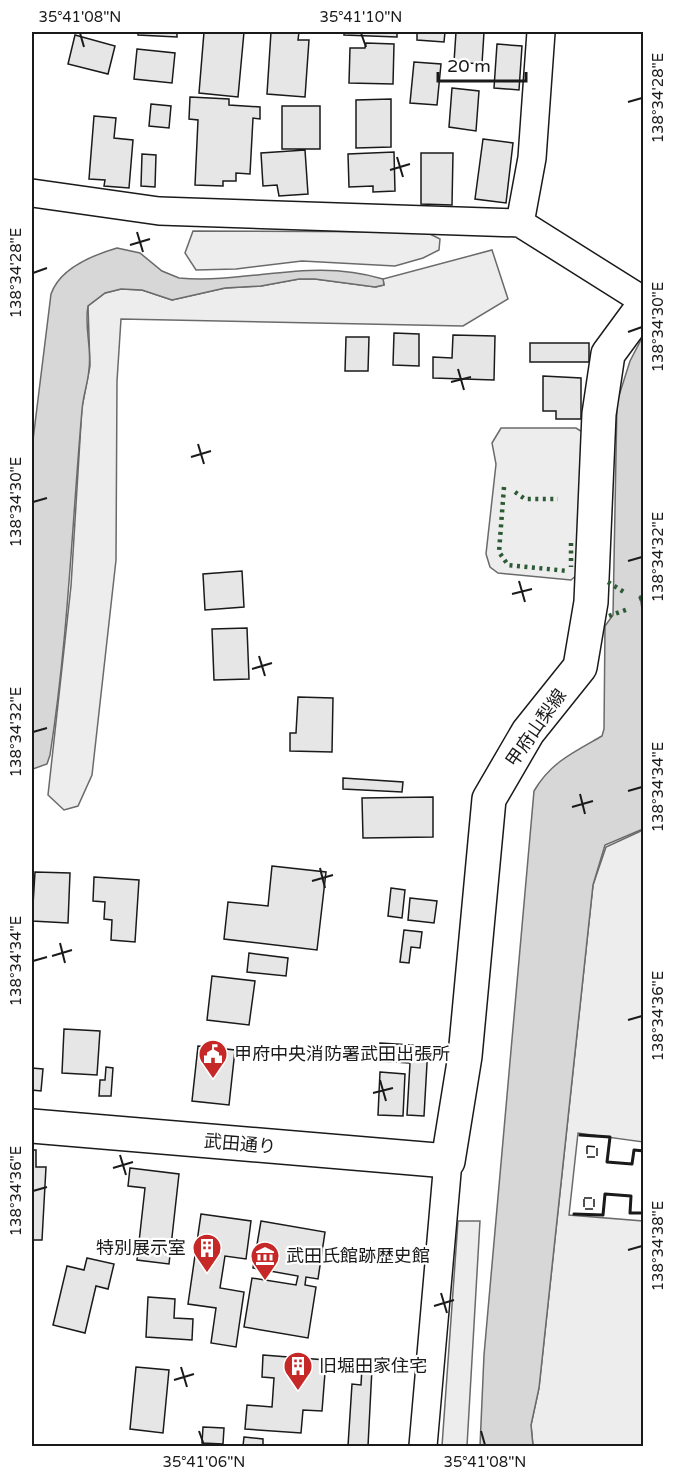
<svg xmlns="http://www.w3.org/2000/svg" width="675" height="1478" font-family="'Varela Round','Noto Sans JP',sans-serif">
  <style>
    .built { fill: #ededed; stroke: #6a6a6a; stroke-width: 1.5 }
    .water { fill: #d7d7d7; stroke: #6a6a6a; stroke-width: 1.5 }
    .building { fill: #e6e6e6; stroke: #1a1a1a; stroke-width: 1.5 }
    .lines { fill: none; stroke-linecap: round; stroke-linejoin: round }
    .minor-casing { stroke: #1a1a1a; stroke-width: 30 }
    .primary-casing { stroke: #1a1a1a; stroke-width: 36 }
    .minor { stroke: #fff; stroke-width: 27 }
    .primary { stroke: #fff; stroke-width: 33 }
    .hedge { stroke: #2b5a34; stroke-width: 4.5; stroke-dasharray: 3 4.5; stroke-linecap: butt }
    .fence { stroke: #1a1a1a; stroke-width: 1.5; stroke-dasharray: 8 3; stroke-linecap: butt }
    .wall { stroke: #1a1a1a; stroke-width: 3 }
    .ticks { fill: none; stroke: #1a1a1a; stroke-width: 2 }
    .labels { text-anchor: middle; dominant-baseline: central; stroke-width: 4.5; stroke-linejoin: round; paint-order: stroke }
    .street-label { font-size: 18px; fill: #1a1a1a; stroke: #fff }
    .poi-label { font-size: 18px; fill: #1a1a1a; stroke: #fff; text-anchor: start }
    .neatline { fill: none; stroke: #1a1a1a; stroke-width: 2 }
    .ticks-label { font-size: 15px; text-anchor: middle; fill: #1a1a1a }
  </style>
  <rect width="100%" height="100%" fill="#fff"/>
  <!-- built -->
  <path class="built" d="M193,231L426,232L440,239L439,250L423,258L395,266L302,261L236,269L196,270L185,253Z
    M492,250L508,299L463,326L121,319L117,381L116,560L92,775L78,806L64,810L48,795L71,586L82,407L90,366L88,306L105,293L121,289L142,290L172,300L225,288L261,286L299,279H315L376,287L384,285L383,279Z
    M501,428H576L584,433L578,574L571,580L498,573L490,567L486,554L496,464L492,443Z
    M643,830V1142L578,1133L569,1215L643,1221V1446H533L531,1425L539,1388L593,885L606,847Z
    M458,1221H480L467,1446H442Z"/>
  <!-- water -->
  <path class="water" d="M117,248L140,253L162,271L179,278C250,284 310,257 383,279L384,285L375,287L315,279H299L261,286L225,288L172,300L142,290L121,289L105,293L88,306C84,327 92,348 89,369C88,383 83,396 82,410C72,525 68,640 50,755L47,764L33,769L32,448L51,294C60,268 93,255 117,248Z
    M643,336L644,595L640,596L644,622L643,829L605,845L593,885L539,1388L531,1425L533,1446H480L484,1355L534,791C551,762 574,752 602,736L604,729L605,626L613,615L617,402L630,361Z"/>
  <!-- building -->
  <path class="building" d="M138,32H177V37L138,35Z
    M204,32H244L238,97L199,93Z
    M271,32H299L298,40H309L305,97L267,94Z
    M344,32H397V37L344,35Z
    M417,32H445L444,42L417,40Z
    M456,32H484L482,64L454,62Z
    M75,35L115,46L108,74L68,64Z
    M366,43L394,44L393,84L349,83L350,48H365Z
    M497,44L522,46L519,90L494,88Z
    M137,49L175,53L172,83L134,79Z
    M414,62L441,64L437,105L410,103Z
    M452,88L479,91L476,131L449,127Z
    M190,97L229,99V105L260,107V119L253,118L250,174L236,173V181H223V186L195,185L198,120L189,119Z
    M391,99V147L356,148V100Z
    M151,104L171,106L169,128L149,126Z
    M282,106H320V149H282Z
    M94,116L116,118L114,138L133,140L129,188L104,186L105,180L89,179Z
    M483,139L513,143L506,203L475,199Z
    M305,150L308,194L279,196L277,185L263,186L261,153Z
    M394,152L395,191L373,192V186L349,187L348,154Z
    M421,153H453L452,205L421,204Z
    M142,154L156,155L155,187L141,186Z
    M394,333L419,334V366L393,365Z
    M453,335L495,336L494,380L433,378V357L452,358Z
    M346,337H369L368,371H345Z
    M530,343H589V362H530Z
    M543,376L581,378V419H556V411H543Z
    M242,571L244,607L205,610L203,574Z
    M247,628L249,679L214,680L212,629Z
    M298,697L333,698L332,752L290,751V733H296Z
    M343,778L403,782L402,792L343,789Z
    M433,797V837L363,838L362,798Z
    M272,866L326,872L317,950L224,939L228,902L268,906Z
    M35,872L70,873L68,923L32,921Z
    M94,877L139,880L135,942L111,940L112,920L104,919L105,902L93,901Z
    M391,888L405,890L402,918L388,916Z
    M410,898L437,901L434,923L408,920Z
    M404,930L422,932L420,948L411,947L409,963L400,962Z
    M249,953L288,958L286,976L247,972Z
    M212,976L255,981L249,1025L207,1020Z
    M64,1029L100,1031L97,1075L62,1073Z
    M380,1043L428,1046L424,1116L407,1115L410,1063L378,1061Z
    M198,1046L235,1050L229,1105L192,1101Z
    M106,1067L113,1068L111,1096H99L100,1080H105Z
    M32,1068L43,1069L41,1091L32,1090Z
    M380,1072L405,1074L403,1116L378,1115Z
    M32,1150H36V1167H46L42,1240H32Z
    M130,1168L179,1174L169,1264L137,1260L145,1188L128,1186Z
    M201,1214L251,1221L246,1259L225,1256L220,1288L244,1292L236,1347L211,1343L216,1308L188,1304Z
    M261,1221L325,1232L318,1279L306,1277L305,1285L316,1287L308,1338L244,1327L252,1278L296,1285L298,1276L253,1268Z
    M87,1258L114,1264L108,1289L96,1286L85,1333L53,1325L67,1266L84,1270Z
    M148,1297L175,1299L174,1318L193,1319L192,1340L146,1337Z
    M263,1355L326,1360L322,1411L303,1410L301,1433L245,1429L247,1405L272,1407L274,1378L262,1377Z
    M136,1367L169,1370L163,1433L130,1429Z
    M362,1367L372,1368L368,1446H348L352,1384L361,1385Z
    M203,1427L224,1428L223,1444L202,1443Z
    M244,1437L263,1439V1446H243Z"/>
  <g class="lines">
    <!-- minor casing -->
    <g class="minor-casing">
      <path id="minor" d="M32,193L159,211L520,223L644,301
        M520,223L532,158L541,32
        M423,1446L448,1161"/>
    </g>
    <!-- primary casing -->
    <g class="primary-casing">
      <path id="primary" d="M32,1126L448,1161L465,1056L489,799L528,732L580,667L591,602L599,414L608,354L644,305"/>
    </g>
    <!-- minor -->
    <use href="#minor" class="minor"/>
    <!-- primary -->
    <use href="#primary" class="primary"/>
    <!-- hedge -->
    <path class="hedge" d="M504,487L499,552L508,565L568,571
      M515,492L525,499H558
      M571,543V567
      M608,582L627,594
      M639,599L644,597
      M642,608L644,609
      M609,616L628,609"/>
    <!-- fence -->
    <path class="fence" d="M587,1146L597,1147V1157H587Z
      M584,1198H594V1209H584Z"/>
    <!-- wall -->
    <path class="wall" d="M580,1135L610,1137L607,1162L632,1164L634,1150L644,1151
      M574,1214L603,1215L605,1194L631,1196L630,1213H644"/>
  </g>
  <!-- ticks -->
  <path class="ticks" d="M80,33L84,47M361,33L366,47M628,102L642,98M397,157L403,177M390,170L410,164M137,232L143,252M130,245L150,239M33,273L47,268M628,332L642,327M458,369L464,390M451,382L471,377M198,444L204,464M191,457L211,451M33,502L47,498M628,561L642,557M519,581L525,602M512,594L532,589M259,656L265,676M252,669L272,663M33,732L47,728M628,791L642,787M580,794L585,814M572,807L593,801M320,868L325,888M312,881L333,875M60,943L65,963M52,956L72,950M33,961L47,957M628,1020L642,1016M380,1080L386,1101M373,1093L393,1088M120,1155L126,1175M113,1168L133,1162M33,1191L47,1187M628,1250L642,1246M441,1293L447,1313M434,1306L454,1300M181,1367L187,1387M174,1380L194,1374M199,1431L204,1445M481,1431L485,1445"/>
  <!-- icons -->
  <defs>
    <g id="civic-pin" transform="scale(1.5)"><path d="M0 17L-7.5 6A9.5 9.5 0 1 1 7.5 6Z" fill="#c62828" stroke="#fff"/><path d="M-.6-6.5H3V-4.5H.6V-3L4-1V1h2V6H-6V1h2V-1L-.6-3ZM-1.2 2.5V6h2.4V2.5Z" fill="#fff"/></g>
    <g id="building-pin" transform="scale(1.5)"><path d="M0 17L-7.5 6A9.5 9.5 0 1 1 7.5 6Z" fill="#c62828" stroke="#fff"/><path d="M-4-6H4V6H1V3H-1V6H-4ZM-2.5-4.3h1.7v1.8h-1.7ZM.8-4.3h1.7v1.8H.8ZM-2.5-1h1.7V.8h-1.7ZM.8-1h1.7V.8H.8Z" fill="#fff"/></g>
    <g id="museum-pin" transform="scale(1.5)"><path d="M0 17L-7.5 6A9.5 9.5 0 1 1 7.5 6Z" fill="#c62828" stroke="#fff"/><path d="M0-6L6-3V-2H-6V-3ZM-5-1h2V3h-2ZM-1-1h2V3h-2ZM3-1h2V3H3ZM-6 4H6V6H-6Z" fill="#fff"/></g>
  </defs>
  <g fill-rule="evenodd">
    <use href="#civic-pin" x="213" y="1054"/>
    <use href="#building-pin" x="207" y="1248"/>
    <use href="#museum-pin" x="265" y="1256"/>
    <use href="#building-pin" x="298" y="1366"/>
  </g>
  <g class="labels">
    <!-- street labels -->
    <g class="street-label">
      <text transform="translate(536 728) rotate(-55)">甲府山梨線</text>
      <text transform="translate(240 1144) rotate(5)">武田通り</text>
    </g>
    <!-- poi labels -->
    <g class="poi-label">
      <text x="234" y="1054">甲府中央消防署武田出張所</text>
      <text x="186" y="1248" text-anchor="end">特別展示室</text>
      <text x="286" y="1256">武田氏館跡歴史館</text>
      <text x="319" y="1366">旧堀田家住宅</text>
    </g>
  </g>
  <!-- border -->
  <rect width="675" height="1478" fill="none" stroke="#ffffff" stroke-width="66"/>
  <!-- scale -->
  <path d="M438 72v9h88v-9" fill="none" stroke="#1a1a1a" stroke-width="3"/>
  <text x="447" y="72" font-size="18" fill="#1a1a1a" stroke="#ffffff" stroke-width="4.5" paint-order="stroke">20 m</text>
  <rect x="33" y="33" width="609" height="1412" class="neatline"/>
  <g class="ticks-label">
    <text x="80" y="22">35°41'08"N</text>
    <text x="361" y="22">35°41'10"N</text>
    <text transform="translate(658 98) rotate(-90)" y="5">138°34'28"E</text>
    <text transform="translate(16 273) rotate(-90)" y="5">138°34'28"E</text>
    <text transform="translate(658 327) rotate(-90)" y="5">138°34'30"E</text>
    <text transform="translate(16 502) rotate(-90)" y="5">138°34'30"E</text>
    <text transform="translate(658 557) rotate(-90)" y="5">138°34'32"E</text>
    <text transform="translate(16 732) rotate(-90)" y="5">138°34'32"E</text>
    <text transform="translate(658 787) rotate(-90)" y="5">138°34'34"E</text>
    <text transform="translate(16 961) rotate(-90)" y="5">138°34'34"E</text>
    <text transform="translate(658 1016) rotate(-90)" y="5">138°34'36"E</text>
    <text transform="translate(16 1191) rotate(-90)" y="5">138°34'36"E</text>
    <text transform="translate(658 1246) rotate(-90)" y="5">138°34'38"E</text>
    <text x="204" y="1467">35°41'06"N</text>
    <text x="485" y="1467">35°41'08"N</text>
  </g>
</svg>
